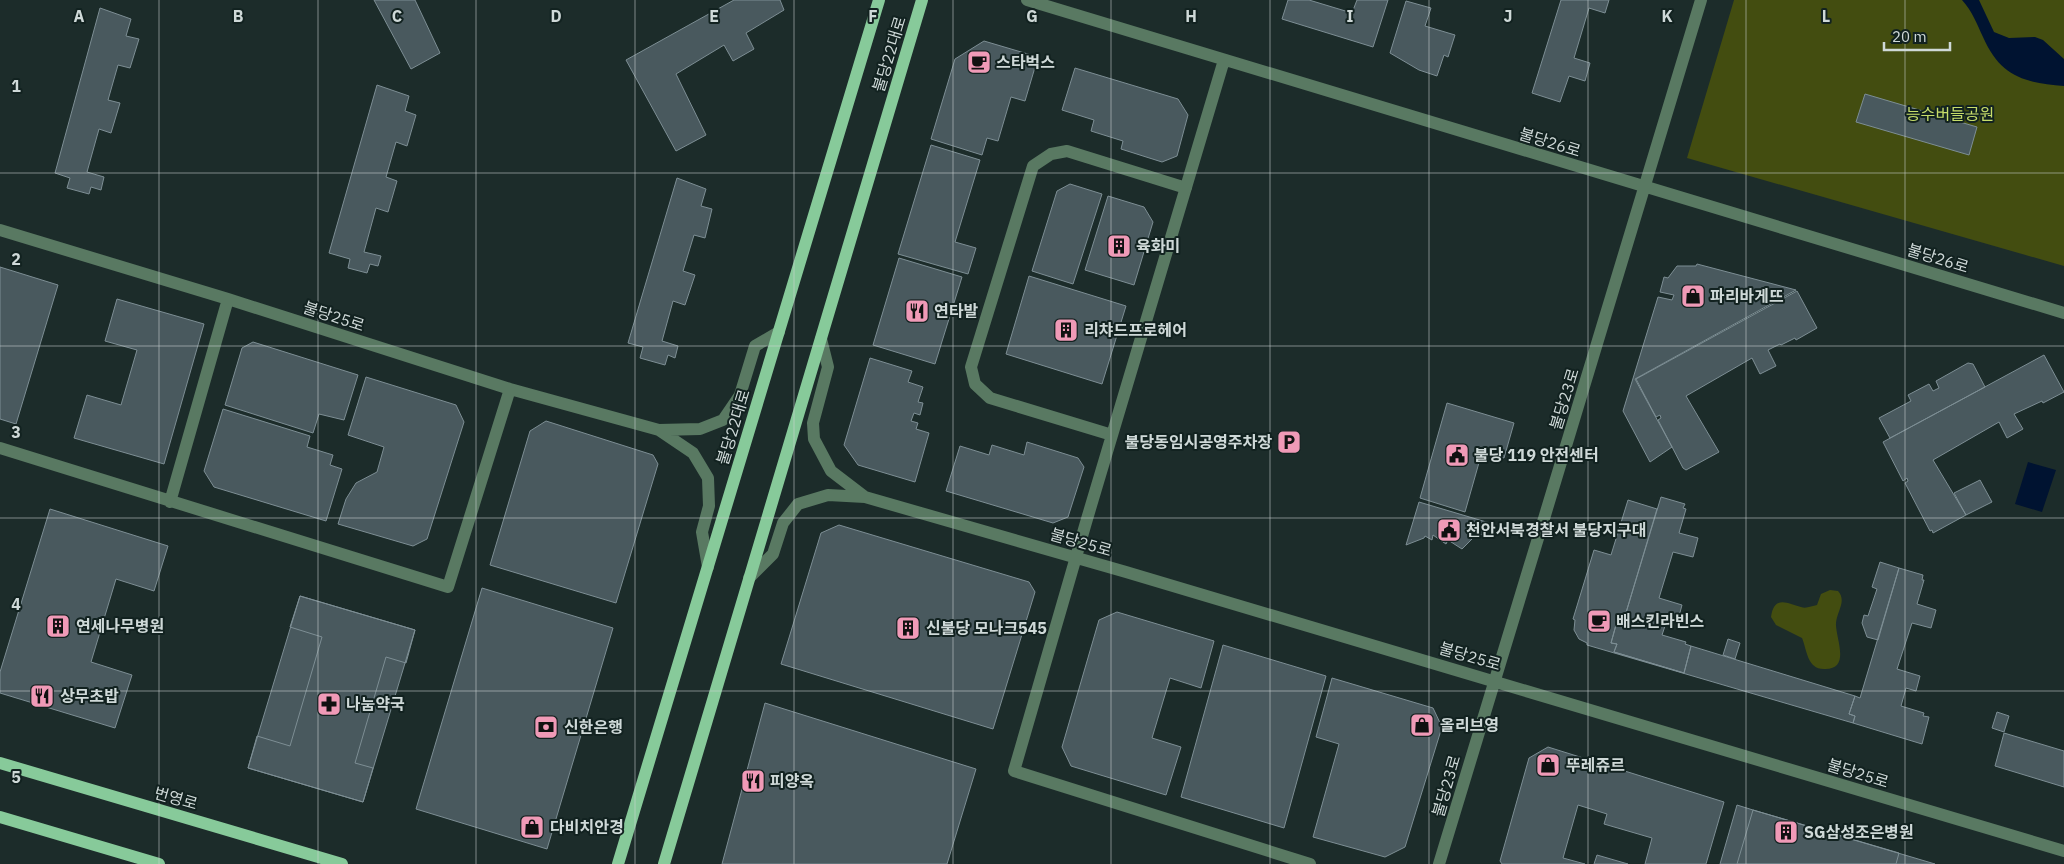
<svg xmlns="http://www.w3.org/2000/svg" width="2064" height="864" font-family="'IBM Plex Sans','Noto Sans KR',sans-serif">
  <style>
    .green { fill: #434d10 }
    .water { fill: #001331 }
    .building { fill: #49595e; stroke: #7d8e94 }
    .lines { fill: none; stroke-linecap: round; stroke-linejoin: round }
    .minor { stroke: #597962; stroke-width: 12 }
    .major { stroke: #87ca9a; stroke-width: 12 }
    .grid { fill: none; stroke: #cfd9d8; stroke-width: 1; stroke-opacity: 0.55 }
    .labels { text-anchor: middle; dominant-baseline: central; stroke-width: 4; stroke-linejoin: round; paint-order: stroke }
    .street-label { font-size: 16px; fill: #cfd9d8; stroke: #122220 }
    .poi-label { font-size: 16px; font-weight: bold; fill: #cfd9d8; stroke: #122220; text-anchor: start }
    .park-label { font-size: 16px; fill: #c7dd6a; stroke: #122220 }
    .grid-label { font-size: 16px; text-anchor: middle; font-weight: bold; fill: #cfd9d8; stroke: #122220; stroke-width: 4; stroke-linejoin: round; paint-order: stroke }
  </style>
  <rect width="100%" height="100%" fill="#1c2c2a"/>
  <!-- green -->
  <path class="green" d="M1734,0H2064V266L1687,158Z
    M1830,590L1838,591C1847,601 1837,611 1836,623C1835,637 1852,670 1824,669C1807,669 1807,650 1802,638L1776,625L1771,617C1774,595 1787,603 1801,607C1806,609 1812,606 1817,605L1821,594Z"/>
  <!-- water -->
  <path class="water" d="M1962,0H1979L1994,32L2009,38L2035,37L2043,40L2064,59V86C2024,83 2000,76 1983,37C1977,24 1972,11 1962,0Z
    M2028,462L2056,470L2042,512L2015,504Z"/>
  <!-- building -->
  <path class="building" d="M374,0H415L440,53L411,69Z
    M734,0H780L784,10L746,33L754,49L733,61L724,45L676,74L706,135L676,151L626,60Z
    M1288,0H1309L1352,13L1357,0H1388L1373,47L1282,19Z
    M1561,0H1609L1605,13L1589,8L1574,58L1590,63L1585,81L1569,76L1560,102L1532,93Z
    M1406,1L1431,8L1425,26L1455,35L1448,57L1444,55L1437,76L1419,70L1390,53Z
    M100,8L131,19L126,36L139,39L130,68L118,65L108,100L120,103L111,133L99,129L87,172L104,177L101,190L91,187L89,194L67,188L70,178L55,173Z
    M984,41L1038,57L1025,101L1011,97L998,141L987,138L982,155L931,139L955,59Z
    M1075,68L1178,99L1188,115L1177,156L1162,162L1121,149L1123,141L1091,131L1094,120L1062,110Z
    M377,85L409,96L405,111L416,115L407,146L396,142L386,177L397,181L388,212L376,208L364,252L381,256L378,266L370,264L367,273L348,268L350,259L329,253Z
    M1865,94L1977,127L1969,155L1856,122Z
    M931,145L980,160L955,242L976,248L968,274L898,254Z
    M677,178L706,189L701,206L712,209L705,238L694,235L683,271L695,275L685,305L673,301L662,341L678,346L675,358L668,355L665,365L640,358L643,347L628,343Z
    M1070,184L1102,194L1073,284L1032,271L1057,191Z
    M1108,196L1144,207L1153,222L1134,285L1085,270Z
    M899,258L962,277L935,364L873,345Z
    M1697,264L1796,290L1635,379L1672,447L1650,462L1623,411L1658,297L1672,300L1674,295L1660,292L1664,277L1668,278L1677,266H1696Z
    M0,267L58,285L16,424L0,419Z
    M1029,276L1126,306L1102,384L1006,354Z
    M1797,291L1817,328L1796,340L1795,338L1781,345L1780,344L1768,350L1776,366L1760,374L1752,358L1686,396L1719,452L1686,470L1683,468L1658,420L1661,418L1660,415L1656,417L1636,379Z
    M117,299L204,324L164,464L74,438L87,395L121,405L137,350L105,341Z
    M253,342L358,375L344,420L319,414L313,433L225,405L242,348Z
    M2044,355L2064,392L2043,403L2042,401L2014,414L2023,429L2007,438L1999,422L1933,460L1966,515L1933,533L1932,530L1930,531L1905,483L1908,481L1907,478L1903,481L1883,442Z
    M870,358L912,371L908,382L923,387L918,402L923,403L920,415L914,413L911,421L918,423L916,429L929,433L915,482L858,465L844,445Z
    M1968,363L1973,364L1985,387L1890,438L1879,418L1911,401L1908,395L1929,384L1933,391L1939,388L1936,381Z
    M366,377L456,405L464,422L427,539L413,546L338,524L346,499L356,483L377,472L384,447L348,435Z
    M1447,403L1514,423L1504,458L1482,452L1465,512L1420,498Z
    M223,409L310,436L307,447L333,455L330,465L342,469L326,521L214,487L204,471Z
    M546,421L653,455L658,464L616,603L490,565L530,431Z
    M1027,442L1078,458L1084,467L1068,517L1053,523L946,491L960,446L989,455L992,445L1024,455Z
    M1980,480L1992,502L1966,515L1954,493Z
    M1661,497L1685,504L1683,508L1686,509L1679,533L1698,538L1693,557L1673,552L1659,598L1682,605L1678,620L1668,617L1662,635L1686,642L1685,644L1691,646L1684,673L1614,652L1617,644L1611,643L1616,625L1622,626Z
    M1628,500L1657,509L1622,626L1616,625L1611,643L1617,644L1614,652L1684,673L1691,646L1855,696L1849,714L1855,716L1853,723L1587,645V643L1579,639L1574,630L1575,620L1573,619L1594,550L1611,555Z
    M1419,502L1493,524L1479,537L1476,535L1462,549L1448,540L1446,544L1433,535L1432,540L1425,536L1424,538L1406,545Z
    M50,509L168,546L154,591L116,579L91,662L132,675L115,728L0,693V672Z
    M839,525L1029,582L1035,592L993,729L781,664L821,533Z
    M1880,562L1899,568L1878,640L1867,637L1862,623L1864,615L1868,616L1877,589L1872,587Z
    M1899,568L1923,575L1922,580H1924L1917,604L1936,610L1931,628L1912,623L1897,669L1920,676L1916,691L1906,688L1901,706L1924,713L1923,716L1929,717L1922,744L1853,723L1855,716L1849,714L1855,696L1860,698Z
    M482,588L613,628L547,849L416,809Z
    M300,596L415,630L363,802L248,768Z
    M300,596L415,630L406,663L386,657L355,763L373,768L363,802L248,768L257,736L290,746L322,637L290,627Z
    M1117,612L1214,641L1201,688L1170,678L1152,738L1181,747L1166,795L1071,766L1062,747L1099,620Z
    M1728,639L1740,643L1735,659L1723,655Z
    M1223,645L1326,676L1284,828L1181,797Z
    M1332,678L1433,708L1442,727L1405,847L1385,857L1313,837L1339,744L1316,737Z
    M765,703L976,769L947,864H722Z
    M1997,712L2009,716L2004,732L1992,728Z
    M2004,733L2064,751V787L1995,766Z
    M1548,747L1724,802L1706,864H1645L1652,838L1604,824L1607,814L1578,805L1563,858L1585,864H1502L1500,861L1529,758Z
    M1737,805L1753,810L1935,864H1720Z
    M1753,810L1899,853L1896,864H1737Z
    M1597,855L1628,864H1594Z"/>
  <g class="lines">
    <!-- minor -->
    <path class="minor" d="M1027,0L2064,313
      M1224,60L1087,519L1014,771L1310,864
      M0,230L228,299L510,389L659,430L700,429L723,420L740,395L755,346L779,332
      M821,339L828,367L813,423L814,439L831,471L865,497
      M659,430L693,453L708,478L709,506L702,532L708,567
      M1112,435L990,398L975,384L971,367L1033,166L1051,154L1067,151L1186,188
      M0,448L448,587L510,389
      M170,502L228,299
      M749,578L773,554L783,523L798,504L828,495L865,497L1126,572L2064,851
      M1439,864C1526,576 1615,288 1701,0"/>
    <!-- major -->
    <path class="major" d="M0,763L342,864
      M0,817L159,864
      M618,864L879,0
      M664,864L922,0"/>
  </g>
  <!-- grid -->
  <path class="grid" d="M159,0V864M318,0V864M476,0V864M635,0V864M794,0V864M953,0V864M1111,0V864M1270,0V864M1429,0V864M1588,0V864M1746,0V864M1905,0V864M0,173H2064M0,346H2064M0,518H2064M0,691H2064"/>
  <!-- icons -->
  <defs>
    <g id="cafe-square" transform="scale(1.25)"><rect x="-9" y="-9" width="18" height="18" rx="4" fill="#f09ab7" stroke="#122220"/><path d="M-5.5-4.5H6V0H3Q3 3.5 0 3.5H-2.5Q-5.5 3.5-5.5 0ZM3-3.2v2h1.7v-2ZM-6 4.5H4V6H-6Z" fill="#111"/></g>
    <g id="building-square" transform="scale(1.25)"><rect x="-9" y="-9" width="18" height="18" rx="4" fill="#f09ab7" stroke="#122220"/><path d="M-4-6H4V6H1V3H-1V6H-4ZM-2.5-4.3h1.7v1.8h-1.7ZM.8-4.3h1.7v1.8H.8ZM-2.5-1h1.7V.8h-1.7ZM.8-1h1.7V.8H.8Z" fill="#111"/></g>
    <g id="shop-square" transform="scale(1.25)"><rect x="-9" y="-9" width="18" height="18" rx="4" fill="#f09ab7" stroke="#122220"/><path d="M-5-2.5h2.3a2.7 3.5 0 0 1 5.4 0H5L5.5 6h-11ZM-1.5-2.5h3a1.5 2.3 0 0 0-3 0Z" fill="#111"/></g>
    <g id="restaurant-square" transform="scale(1.25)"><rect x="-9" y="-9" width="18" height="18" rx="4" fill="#f09ab7" stroke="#122220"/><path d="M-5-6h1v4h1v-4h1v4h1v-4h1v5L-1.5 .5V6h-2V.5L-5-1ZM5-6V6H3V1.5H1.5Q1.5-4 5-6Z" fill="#111"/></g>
    <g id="parking-square" transform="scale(1.25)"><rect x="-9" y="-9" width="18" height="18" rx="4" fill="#f09ab7" stroke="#122220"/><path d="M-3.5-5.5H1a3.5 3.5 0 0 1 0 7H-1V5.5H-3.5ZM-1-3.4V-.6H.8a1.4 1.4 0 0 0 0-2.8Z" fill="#111"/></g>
    <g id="civic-square" transform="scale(1.25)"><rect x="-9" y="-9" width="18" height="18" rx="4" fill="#f09ab7" stroke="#122220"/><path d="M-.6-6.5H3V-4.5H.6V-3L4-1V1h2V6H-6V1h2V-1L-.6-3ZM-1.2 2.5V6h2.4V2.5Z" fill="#111"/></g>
    <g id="pharmacy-square" transform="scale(1.25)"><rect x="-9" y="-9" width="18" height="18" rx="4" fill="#f09ab7" stroke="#122220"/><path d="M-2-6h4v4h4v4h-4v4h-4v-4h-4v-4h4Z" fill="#111"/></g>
    <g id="bank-square" transform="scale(1.25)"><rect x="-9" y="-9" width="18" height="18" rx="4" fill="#f09ab7" stroke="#122220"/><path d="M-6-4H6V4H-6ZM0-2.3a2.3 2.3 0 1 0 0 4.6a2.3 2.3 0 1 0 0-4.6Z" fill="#111"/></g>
  </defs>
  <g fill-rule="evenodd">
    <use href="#cafe-square" x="979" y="62"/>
    <use href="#building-square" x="1119" y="246"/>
    <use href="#shop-square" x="1693" y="296"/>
    <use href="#restaurant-square" x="917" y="311"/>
    <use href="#building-square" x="1066" y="330"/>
    <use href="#parking-square" x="1289" y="442"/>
    <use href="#civic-square" x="1457" y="455"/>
    <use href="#civic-square" x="1449" y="530"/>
    <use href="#cafe-square" x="1599" y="621"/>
    <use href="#building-square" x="58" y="626"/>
    <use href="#building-square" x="908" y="628"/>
    <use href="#restaurant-square" x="42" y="696"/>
    <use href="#pharmacy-square" x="329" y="704"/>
    <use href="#shop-square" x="1422" y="725"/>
    <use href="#bank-square" x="546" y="727"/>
    <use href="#shop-square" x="1548" y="765"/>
    <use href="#restaurant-square" x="753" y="781"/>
    <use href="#shop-square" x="532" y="827"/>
    <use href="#building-square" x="1786" y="832"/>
  </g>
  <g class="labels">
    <!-- street labels -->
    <g class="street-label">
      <text transform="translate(889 54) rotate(-73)">불당22대로</text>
      <text transform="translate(1550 142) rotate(17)">불당26로</text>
      <text transform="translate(1938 258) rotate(17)">불당26로</text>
      <text transform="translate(334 316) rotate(18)">불당25로</text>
      <text transform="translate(1564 399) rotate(-73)">불당23로</text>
      <text transform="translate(733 427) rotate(-73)">불당22대로</text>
      <text transform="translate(1081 542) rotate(16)">불당25로</text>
      <text transform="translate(1470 656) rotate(16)">불당25로</text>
      <text transform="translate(1858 773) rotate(17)">불당25로</text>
      <text transform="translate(1446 786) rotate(-74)">불당23로</text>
      <text transform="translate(176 798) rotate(16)">번영로</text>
    </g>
    <!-- poi labels -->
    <g class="poi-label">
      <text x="996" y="62">스타벅스</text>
      <text x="1136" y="246">육화미</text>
      <text x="1710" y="296">파리바게뜨</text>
      <text x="934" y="311">연타발</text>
      <text x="1084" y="330">리챠드프로헤어</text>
      <text x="1272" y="442" text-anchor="end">불당동임시공영주차장</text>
      <text x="1474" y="455">불당 119 안전센터</text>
      <text x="1466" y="530">천안서북경찰서 불당지구대</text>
      <text x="1616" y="621">배스킨라빈스</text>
      <text x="76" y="626">연세나무병원</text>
      <text x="926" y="628">신불당 모나크545</text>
      <text x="60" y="696">상무초밥</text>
      <text x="346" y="704">나눔약국</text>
      <text x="1440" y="725">올리브영</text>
      <text x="564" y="727">신한은행</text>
      <text x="1566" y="765">뚜레쥬르</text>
      <text x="770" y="781">피양옥</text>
      <text x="550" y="827">다비치안경</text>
      <text x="1804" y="832">SG삼성조은병원</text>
    </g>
    <!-- park labels -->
    <g class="park-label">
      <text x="1950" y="114">능수버들공원</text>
    </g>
  </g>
  <g class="grid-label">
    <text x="79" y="22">A</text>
    <text x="238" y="22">B</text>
    <text x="397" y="22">C</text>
    <text x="556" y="22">D</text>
    <text x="714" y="22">E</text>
    <text x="873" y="22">F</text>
    <text x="1032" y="22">G</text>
    <text x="1191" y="22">H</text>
    <text x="1350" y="22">I</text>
    <text x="1508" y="22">J</text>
    <text x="1667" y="22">K</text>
    <text x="1826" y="22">L</text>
    <text x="16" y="92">1</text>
    <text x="16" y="265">2</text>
    <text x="16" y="438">3</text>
    <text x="16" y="610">4</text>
    <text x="16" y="783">5</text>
  </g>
  <!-- scale -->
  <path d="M1884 42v8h66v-8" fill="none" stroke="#cfd9d8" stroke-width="2.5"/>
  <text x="1892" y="42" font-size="15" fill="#cfd9d8" stroke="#122220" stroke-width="4" paint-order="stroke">20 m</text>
</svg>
